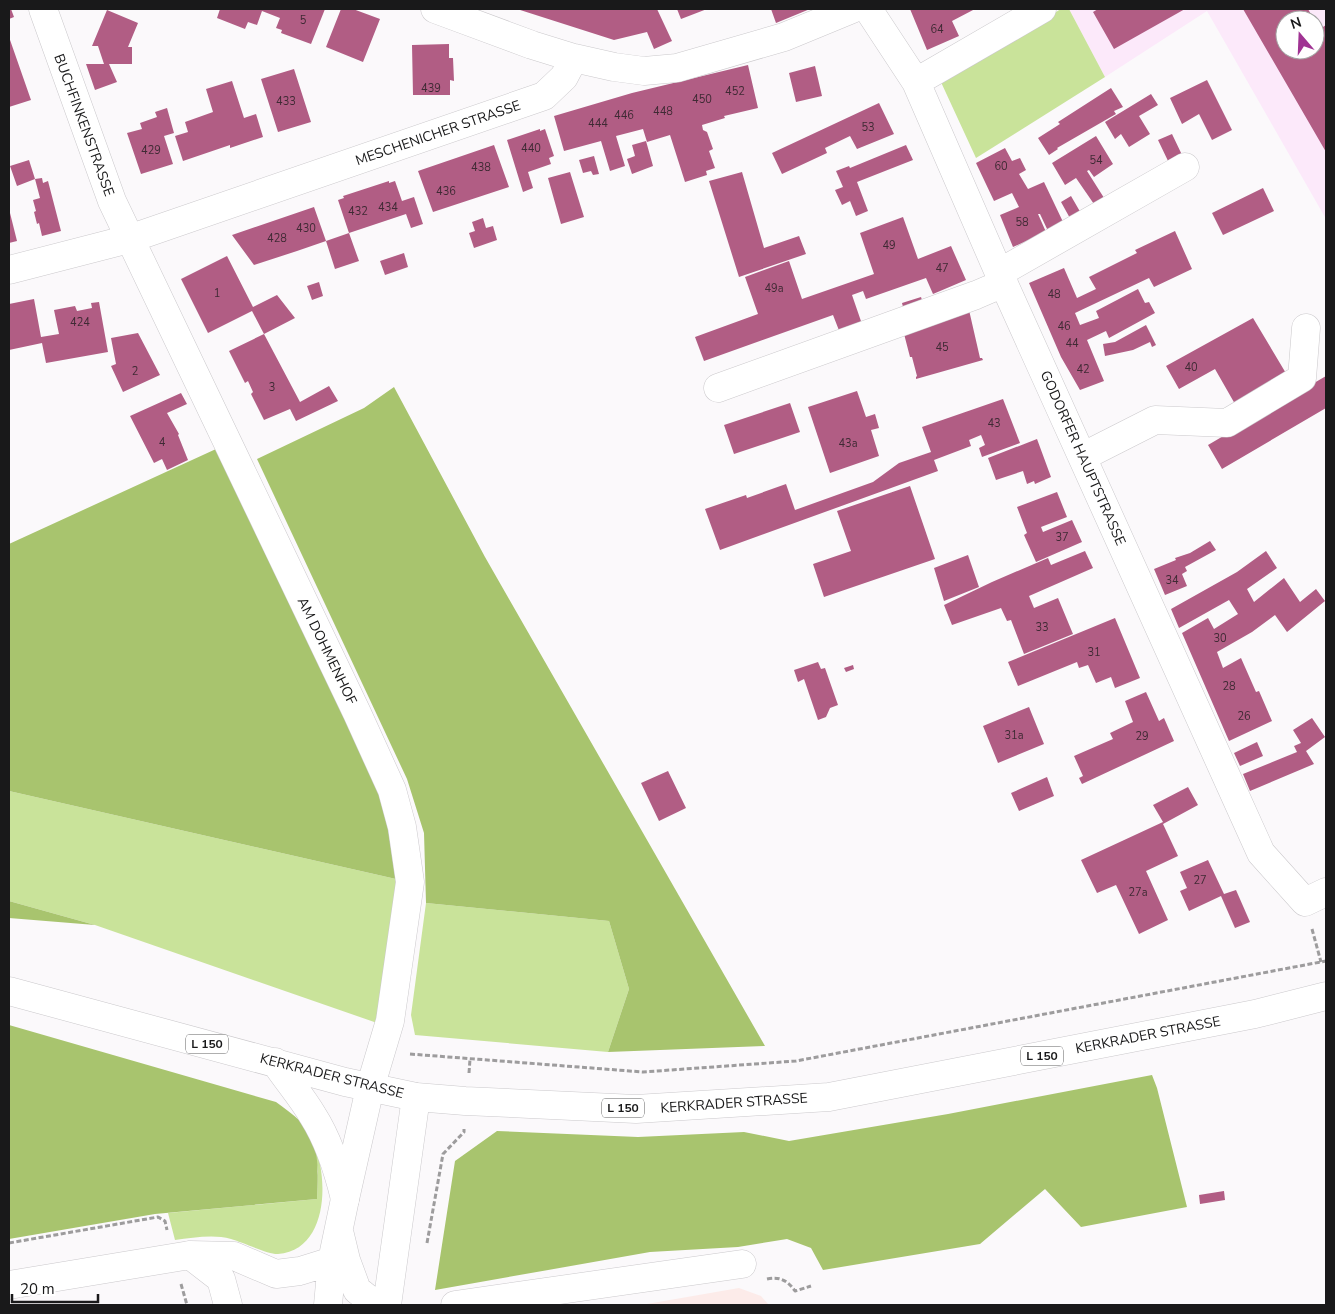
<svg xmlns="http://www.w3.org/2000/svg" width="1335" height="1314" font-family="'Nunito Sans',sans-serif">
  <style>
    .commercial { fill: #fce9fa; fill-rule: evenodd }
    .industrial { fill: #fcebe9 }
    .green { fill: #c9e39a }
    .forest { fill: #a8c46e }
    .building { fill: #b15d84 }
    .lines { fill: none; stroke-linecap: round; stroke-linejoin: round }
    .minor-casing { stroke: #cbc9cc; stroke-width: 29 }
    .major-casing { stroke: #cbc9cc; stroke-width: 29 }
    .path { stroke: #9d9c9d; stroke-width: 3; stroke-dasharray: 5 2.5; stroke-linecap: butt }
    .minor { stroke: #fff; stroke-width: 28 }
    .major { stroke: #fff; stroke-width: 28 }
    .labels { text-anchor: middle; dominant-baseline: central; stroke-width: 4; stroke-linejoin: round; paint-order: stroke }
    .number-label { font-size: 11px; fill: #3f2a34 }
    .shield { fill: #fff; stroke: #5e5e5f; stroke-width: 1 }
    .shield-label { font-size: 12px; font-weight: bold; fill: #19191a }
    .street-label { font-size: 14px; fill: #19191a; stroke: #fff }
  </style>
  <rect width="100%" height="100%" fill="#fbf9fb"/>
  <!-- commercial -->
  <path class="commercial" d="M1069,9H1326V219L1207,11L1105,77ZM1285,20H1315V50H1285Z"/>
  <!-- industrial -->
  <path class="industrial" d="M739,1288L761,1296L769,1305H641Z"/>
  <!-- green -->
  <path class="green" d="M1061,9H1069L1105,77L976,158L940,80Z
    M9,791L396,879L397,906L380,1024L95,925L9,901Z
    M426,903L609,921L629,989L608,1052L415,1035L411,1015Z
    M314,1144C329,1179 328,1250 278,1254C270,1255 242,1242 231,1239C213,1234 193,1238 175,1240L168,1213L317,1199L318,1172Z"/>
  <!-- forest -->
  <path class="forest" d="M394,387L485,557L765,1046L608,1052L629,989L609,921L426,903L424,833L407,779L257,459L364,408Z
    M216,449L367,753L387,811L396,879L9,791V544Z
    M9,901L95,925L9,918Z
    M9,1025L276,1102C284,1108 293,1114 300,1121C321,1141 318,1173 317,1199L155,1214L9,1239Z
    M1152,1075L1157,1088L1187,1207L1081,1227L1045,1189L980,1244L823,1270L811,1248L787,1239L738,1247L650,1252L435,1290L455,1161L497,1131L638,1137L744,1132L789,1141L948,1114Z"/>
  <!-- building -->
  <path class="building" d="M9,9H11L14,17L9,19Z
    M220,9H325L311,44L281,33L282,30L276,28L280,18L262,11L257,25L248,22L245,29L217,18Z
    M341,9H353L380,19L363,62L326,47Z
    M517,9H657L672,41L654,49L647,32L614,40Z
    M677,9H707L681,19Z
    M771,9H810L776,23Z
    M910,9H975L952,21L959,36L927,50Z
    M1098,9H1185L1114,49L1093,12Z
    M1243,9H1308L1314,20H1285V50H1315V21L1320,29L1326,25V152Z
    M107,10L138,23L128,47H132V64H109L117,82L95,90L86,64H104L98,46H92Z
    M9,37L31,100L9,107Z
    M449,44V58H453L454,81L450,80V95H413L412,45Z
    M748,65L758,108L724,116L725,118L702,125L703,130L707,132L713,149L709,151L715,168L706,171L707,175L685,182L670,135L647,142L643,129L616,136L625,166L610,171L601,141L564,151L554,116L632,93Z
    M815,66L822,96L796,102L789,73Z
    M294,69L311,122L278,132L261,79Z
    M1207,80L1232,130L1212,140L1199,114L1182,124L1170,98Z
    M232,81L244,118L256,114L263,137L230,148V145L183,161L175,136L188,132L185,122L213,112L206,89Z
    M1111,88L1123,107L1114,111L1116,114L1057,148L1058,149L1049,155L1038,138L1060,124L1058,122Z
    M1151,94L1158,105L1139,116L1150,134L1129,147L1121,134L1115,139L1105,122Z
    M879,103L894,134L857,149L850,136L825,148L827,153L782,174L772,153Z
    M167,108L174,133L164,136L173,164L141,174L127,133L142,129L140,123L157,117L155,112Z
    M540,129V131L545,129L554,156L549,158L551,164L528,172L533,188L523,192L507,140Z
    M1172,134L1183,157L1169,163L1158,140Z
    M1096,136L1113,164L1094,177L1089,170L1087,171L1106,201L1096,207L1076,178L1065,185L1052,163Z
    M646,141L653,166L632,174L627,159L635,156L632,145Z
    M494,145L509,187L433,212L418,171Z
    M906,145L913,160L857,182L868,211L856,216L850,201L842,205L835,190L843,187L836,171L849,166L850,168Z
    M1005,148L1012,161L1020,158L1026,170L1019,174L1028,189L1044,182L1064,224L1048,231L1040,214H1038L1046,232L1013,247L1000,215L1019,207L1012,193L994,201L976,163Z
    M594,156L599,174L593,175L591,171L583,173L579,160Z
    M29,160L35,179L17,186L10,166Z
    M570,172L584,217L561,224L548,178Z
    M742,172L764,248L799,236L806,254L739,277L709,181Z
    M42,178L43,183L48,181L61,231L42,236L39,223L37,224L34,212L36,211L33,200L40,198L35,179Z
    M389,181V183L395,181L402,201L414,197L423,224L411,228L406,214L349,233L359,261L335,269L326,241L349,233L338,200L344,198L343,196Z
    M1263,188L1274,211L1223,235L1212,213Z
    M1071,196L1082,215L1071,220L1061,202Z
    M314,207L326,241L297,251L254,265L232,235Z
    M9,213H10L17,241L9,243Z
    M903,217L918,259L951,246L966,280L933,294L926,278L866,299L863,291L852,295L863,327L840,333L833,315L704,361L695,337L758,314L745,277L789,261L802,299L874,274L860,233Z
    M483,218L486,228L493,226L497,240L474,248L469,233L475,231L472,222Z
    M1175,231L1192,269L1154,287L1149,278L1075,313L1080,325L1099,318L1096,311L1138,289L1145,303L1149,302L1155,313L1109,338L1106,331L1087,340L1104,381L1080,390L1061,357L1029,283L1064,268L1077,298L1096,289L1089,277L1137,253L1135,250Z
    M404,253L408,267L385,275L380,261Z
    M227,256L253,307L277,295L295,318L264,334L300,402L329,386L338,401L296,421L290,409L264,420L251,394L253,392L248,381L245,383L229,351L264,334L252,311L208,333L181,279Z
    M319,282L323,296L312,300L307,286Z
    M921,297L925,309L905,315L902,303Z
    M34,299L41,337L59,334L54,310L75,306L77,311L92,308L91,303L99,302L108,352L46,363L42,343L9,350V304Z
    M969,310L980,358H982L983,360L916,379V377L917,376L912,357H910L903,330Z
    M1253,318L1287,375L1235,404L1215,369L1179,389L1166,366Z
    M1146,325L1156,345L1152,347L1150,342L1133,350L1105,356L1103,344L1115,342Z
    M138,333L160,375L123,392L111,366L116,364L111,338Z
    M1326,376V408L1222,469L1208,445Z
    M857,391L866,417L875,414L879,428L871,430L879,456L830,473L808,407Z
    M181,393L187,404L167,413L179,434L178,435L188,460L167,470L162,459L154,463L130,416Z
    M1003,399L1020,443L982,457L979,448L985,445L981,435L969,440L971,446L934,460L938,471L720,550L705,509L746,495L747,498L786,484L795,510L873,482L899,463L931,452L922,427Z
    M790,403L800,432L734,454L724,425Z
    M1037,439L1051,477L1035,484L1034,481L1027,484L1023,471L996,480L988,458Z
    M910,486L935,559L824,597L813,564L851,551L837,511Z
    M1057,492L1067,517L1041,527L1043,532L1072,520L1082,542L1036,562L1024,535L1027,533L1017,507Z
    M1210,541L1216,550L1185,567L1187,571L1182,574L1187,586L1165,595L1154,569L1176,560L1175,558L1190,553Z
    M1085,551L1093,568L1029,596L1034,608L1058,598L1073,634L1024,654L1011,620L1007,621L1001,608L952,625L944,605L992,582L1048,558L1051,565Z
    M1266,551L1277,568L1247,589L1254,602L1284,578L1300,602L1316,589L1325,601L1287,632L1275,615L1252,632L1217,652L1223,668L1241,658L1256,692L1259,691L1272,721L1229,741L1182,633L1208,618L1214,629L1238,614L1229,600L1179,628L1171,609L1237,572Z
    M968,555L979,587L944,601L934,568Z
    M1115,618L1140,678L1115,688L1111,677L1096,683L1088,665L1079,668L1077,662L1018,686L1008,662Z
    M818,662L821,669L825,668L838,705L830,708L826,717L818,720L804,679L798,682L794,670Z
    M853,665L854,669L846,672L844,668Z
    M1146,692L1159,721L1164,718L1174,741L1082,784L1079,778L1083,776L1074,756L1113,739L1110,733L1133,722L1125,701Z
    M1029,707L1044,744L998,763L983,726Z
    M1312,718L1325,737L1306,751L1314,764L1250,791L1243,774L1297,752L1294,746L1301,743L1293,730Z
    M1257,742L1263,756L1240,766L1234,753Z
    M668,771L686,808L659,821L641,783Z
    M1047,777L1054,796L1019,811L1011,793Z
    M1188,787L1198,805L1163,824L1178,856L1146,871L1168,920L1139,934L1116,885L1097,893L1081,860L1163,822L1153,805Z
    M1208,860L1224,894L1236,890L1250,922L1235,928L1221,896L1189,911L1180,891L1187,888L1180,872Z
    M1224,1191L1225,1200L1200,1204L1199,1195Z"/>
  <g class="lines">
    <!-- minor casing -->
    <g class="minor-casing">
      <path id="minor" d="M43,9L112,201L357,713L392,790L402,827L410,882L390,1021L370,1088L345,1199L332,1261L328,1305
        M435,9L532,45L574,58L614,67L644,71L677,68L784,37L852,9
        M868,9L916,82L999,273L1261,853L1305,902L1326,892
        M916,82L1042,9
        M9,270L129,239L544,96L564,77L574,58
        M999,273L1185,167
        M718,388L976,295L1004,283
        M1082,457L1155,420L1227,423L1302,378L1306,328
        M340,1235L346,1260L357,1290L376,1305
        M190,1255L221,1279L228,1305
        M9,1285L190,1255L234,1256L276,1274L300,1271L332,1261
        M387,1305L416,1097
        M455,1305L742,1264"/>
    </g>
    <!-- major casing -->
    <g class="major-casing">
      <path id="major" d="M9,991L345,1082L416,1097L465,1101L636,1109L829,1097L1255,1014L1326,996
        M275,1062C287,1080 302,1097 313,1116C329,1141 338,1170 345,1199"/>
    </g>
    <!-- path -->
    <path class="path" d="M1312,929L1321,962
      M410,1054L643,1072L796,1061L1326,961
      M469,1073L470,1059
      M9,1243L158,1217L165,1221L167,1230
      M427,1243L443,1154L464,1132V1129
      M767,1279C780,1276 788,1281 795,1291L811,1286
      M181,1284L187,1305"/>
    <!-- minor -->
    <use href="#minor" class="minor"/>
    <!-- major -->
    <use href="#major" class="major"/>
  </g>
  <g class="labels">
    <!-- number labels -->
    <g class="number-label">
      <text x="303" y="20">5</text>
      <text x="937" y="29">64</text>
      <text x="431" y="88">439</text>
      <text x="735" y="91">452</text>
      <text x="702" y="99">450</text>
      <text x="286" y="101">433</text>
      <text x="663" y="111">448</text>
      <text x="624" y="115">446</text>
      <text x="598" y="123">444</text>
      <text x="868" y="127">53</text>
      <text x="531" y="148">440</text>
      <text x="151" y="150">429</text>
      <text x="1096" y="160">54</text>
      <text x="1001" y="166">60</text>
      <text x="481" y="167">438</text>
      <text x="446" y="191">436</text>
      <text x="388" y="207">434</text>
      <text x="358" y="211">432</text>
      <text x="1022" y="222">58</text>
      <text x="306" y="228">430</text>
      <text x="277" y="238">428</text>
      <text x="889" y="245">49</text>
      <text x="942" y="268">47</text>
      <text x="774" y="288">49a</text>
      <text x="217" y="293">1</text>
      <text x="1054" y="294">48</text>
      <text x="80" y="322">424</text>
      <text x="1064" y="326">46</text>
      <text x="1072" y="343">44</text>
      <text x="942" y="347">45</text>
      <text x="1191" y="367">40</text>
      <text x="1083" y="369">42</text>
      <text x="135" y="371">2</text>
      <text x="272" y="387">3</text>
      <text x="994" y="423">43</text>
      <text x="162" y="442">4</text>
      <text x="848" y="443">43a</text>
      <text x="1062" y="537">37</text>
      <text x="1172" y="580">34</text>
      <text x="1042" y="627">33</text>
      <text x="1220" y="638">30</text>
      <text x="1094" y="652">31</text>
      <text x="1229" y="686">28</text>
      <text x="1244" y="716">26</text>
      <text x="1014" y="735">31a</text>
      <text x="1142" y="736">29</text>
      <text x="1200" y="880">27</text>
      <text x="1138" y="892">27a</text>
    </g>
    <!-- shield labels -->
    <g class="shield">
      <rect x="186" y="1034.5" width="42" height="19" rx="4"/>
      <rect x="1021" y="1046.5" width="42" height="19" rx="4"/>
      <rect x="602" y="1098.5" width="42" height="19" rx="4"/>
    </g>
    <g class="shield-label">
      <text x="207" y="1044">L 150</text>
      <text x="1042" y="1056">L 150</text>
      <text x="623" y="1108">L 150</text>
    </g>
    <!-- street labels -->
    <g class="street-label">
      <text transform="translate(84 125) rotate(70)">BUCHFINKENSTRASSE</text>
      <text transform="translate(438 133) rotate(-19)">MESCHENICHER STRASSE</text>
      <text transform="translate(1083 458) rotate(66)">GODORFER HAUPTSTRASSE</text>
      <text transform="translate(327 651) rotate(64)">AM DOHMENHOF</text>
      <text transform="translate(1148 1035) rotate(-11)">KERKRADER STRASSE</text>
      <text transform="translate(332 1076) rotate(14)">KERKRADER STRASSE</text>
      <text transform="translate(734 1103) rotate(-4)">KERKRADER STRASSE</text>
    </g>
  </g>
  <!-- border -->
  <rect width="1335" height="1314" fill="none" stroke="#19191a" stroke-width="20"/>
  <!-- north arrow -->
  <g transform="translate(1300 35) rotate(341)"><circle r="24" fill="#ffffff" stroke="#a3a3a3"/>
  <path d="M0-4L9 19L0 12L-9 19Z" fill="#a03393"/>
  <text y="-8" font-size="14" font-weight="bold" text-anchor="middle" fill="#19191a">N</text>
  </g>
  <!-- scale -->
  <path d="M12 1294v8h86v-8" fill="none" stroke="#19191a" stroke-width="2.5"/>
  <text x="20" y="1294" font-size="15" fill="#19191a" stroke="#ffffff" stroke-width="4" paint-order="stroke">20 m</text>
</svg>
